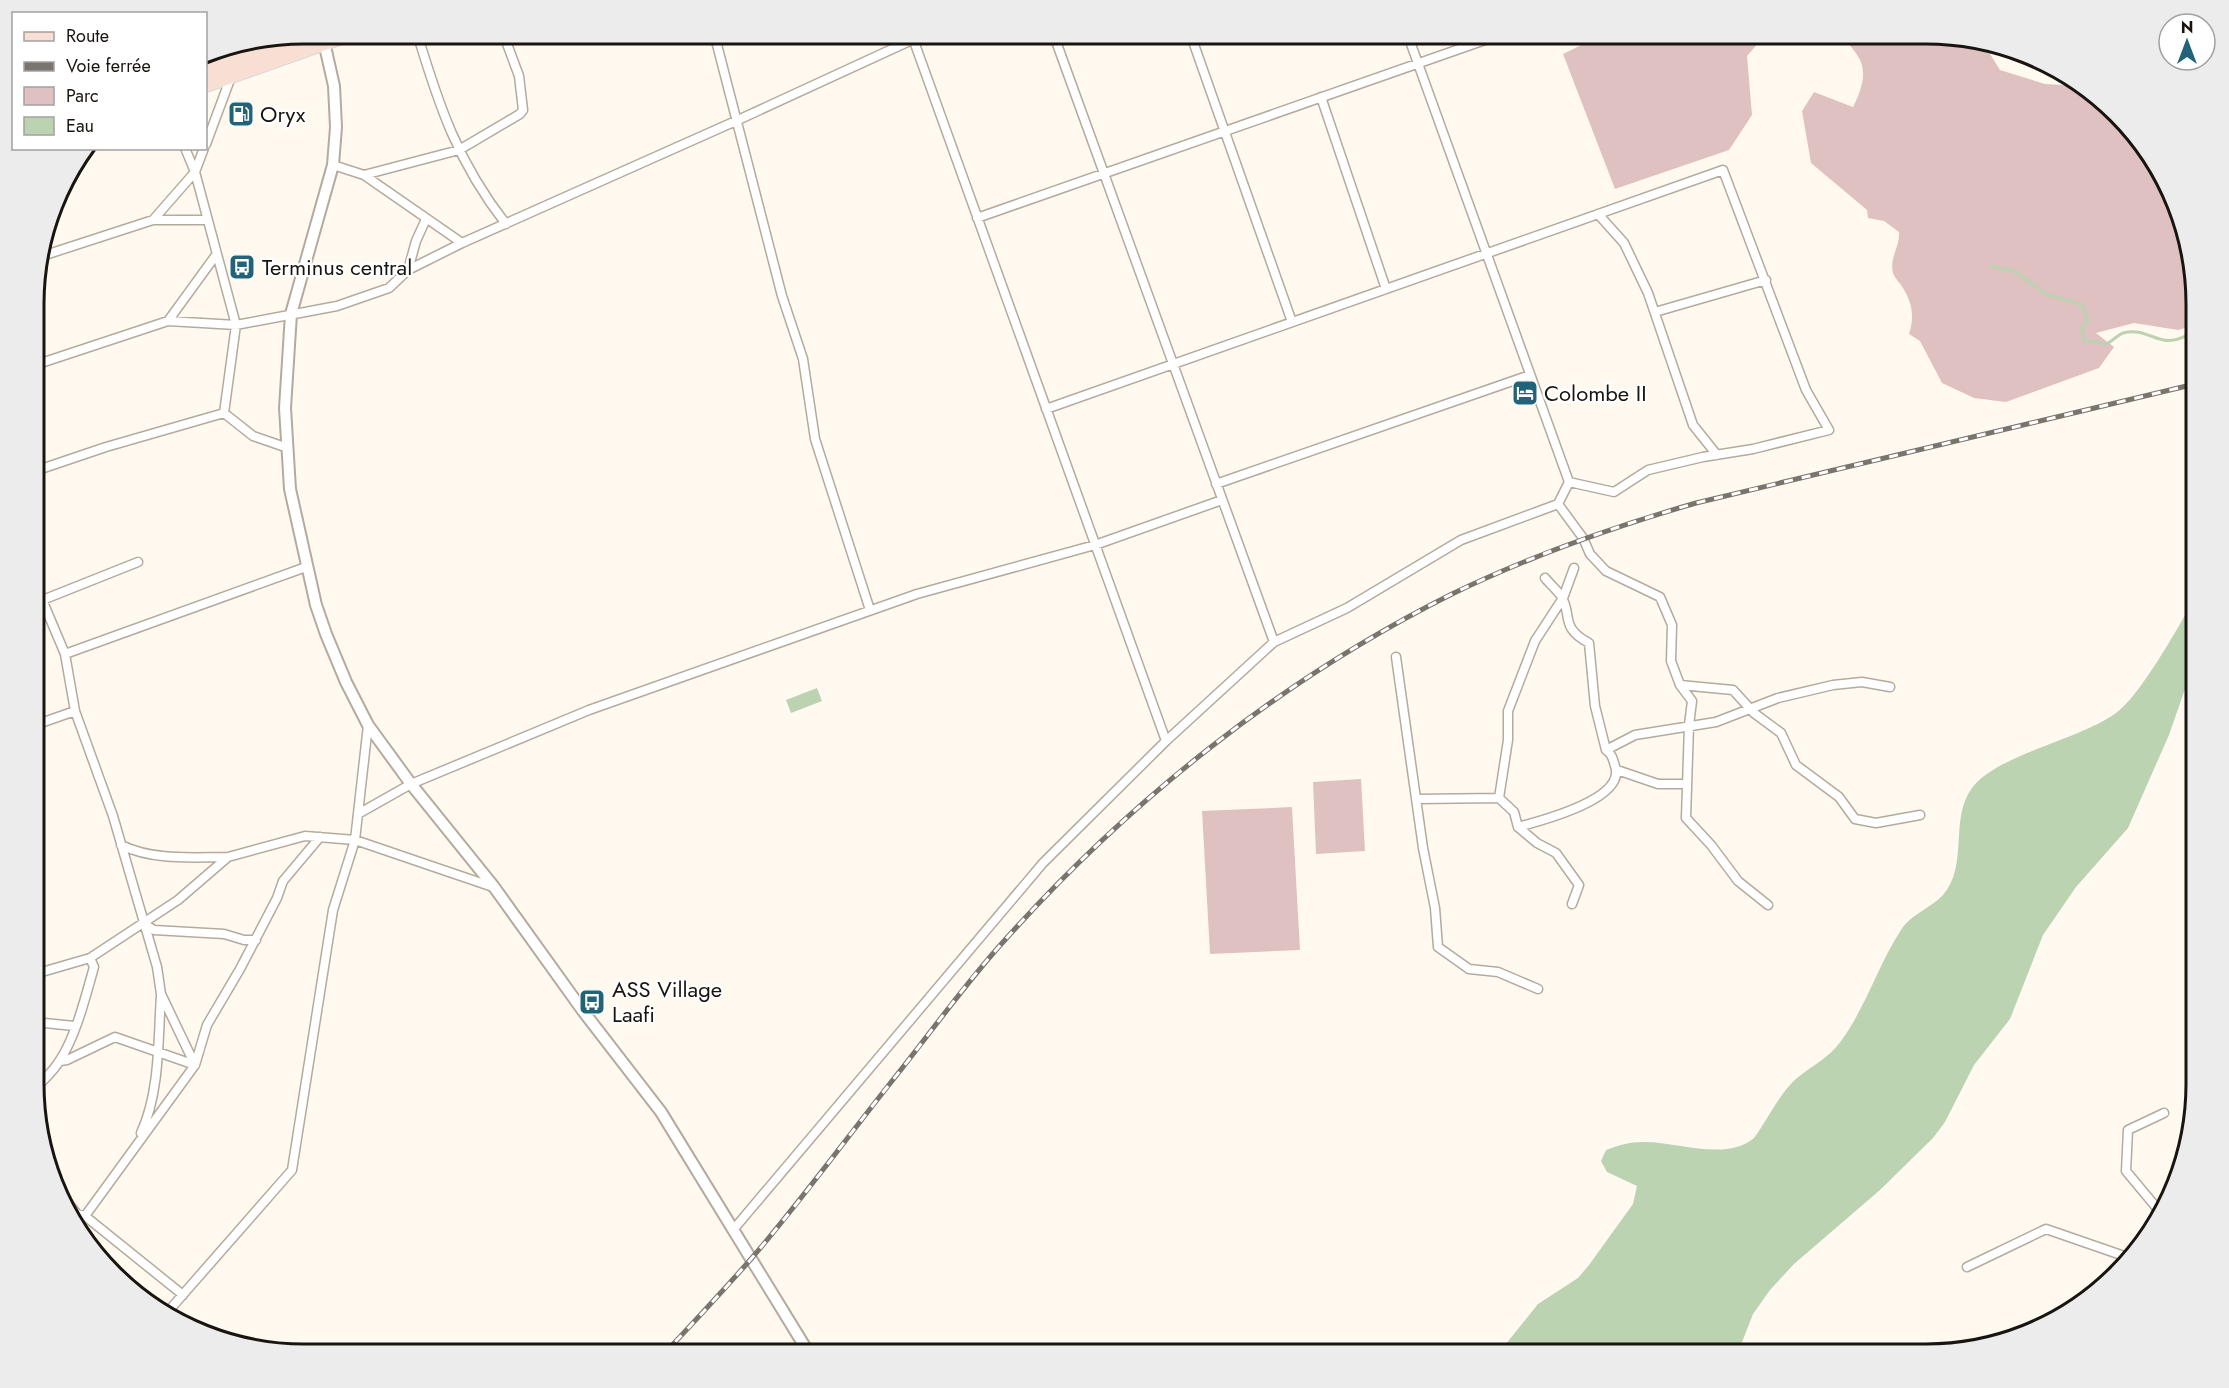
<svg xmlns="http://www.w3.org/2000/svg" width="2229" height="1388" font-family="Jost,sans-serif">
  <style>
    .green { fill: #e0c1c1 }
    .water { fill: #bcd3b1 }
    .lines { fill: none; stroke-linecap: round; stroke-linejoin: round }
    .stream { stroke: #bcd3b1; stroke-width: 3 }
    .minor-casing { stroke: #b4ab9d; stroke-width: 11 }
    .tertiary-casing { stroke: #b4ab9d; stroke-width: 14 }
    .primary-casing { stroke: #dad9d9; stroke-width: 16 }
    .minor { stroke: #fff; stroke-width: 8 }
    .tertiary { stroke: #fff; stroke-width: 10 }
    .primary { stroke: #f8dfd3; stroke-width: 14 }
    .rail-casing { stroke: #79746e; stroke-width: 5 }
    .rail { stroke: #fff; stroke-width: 3; stroke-dasharray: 9; stroke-linecap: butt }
    .labels { text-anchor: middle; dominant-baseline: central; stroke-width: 4.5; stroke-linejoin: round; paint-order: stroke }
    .poi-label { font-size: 22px; fill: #18140f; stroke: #fff; text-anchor: start }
    .rim { fill: none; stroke: #18140f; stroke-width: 3 }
  </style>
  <rect width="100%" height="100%" fill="#fff9f0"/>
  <!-- green -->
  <path class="green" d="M1606,33H1767L1747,56L1752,115L1729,150L1615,189L1563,54Z
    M1845,33H1912L1914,39L1935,42L1951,36L1982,41L2000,70L2045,84L2083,86L2160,169L2195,286V325L2178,330L2134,323L2096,333L2114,347L2099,368L2006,402L1974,398L1942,383L1920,341L1909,334C1915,316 1912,301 1901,285C1898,281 1894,277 1893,273C1889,258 1900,247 1899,232L1884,221L1868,218L1867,210L1811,163L1802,111L1814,92L1853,107C1860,93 1868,74 1859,58C1854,49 1846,43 1845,33Z
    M1361,779L1365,851L1316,854L1313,782Z
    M1292,807L1300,950L1210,954L1202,811Z"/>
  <!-- water -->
  <path class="water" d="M2195,598V672L2185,689L2169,735L2128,828L2076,887L2043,935L2010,1019L1974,1065L1945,1122L1933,1138L1880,1190L1794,1264L1770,1290L1753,1314L1737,1355H1497L1538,1304L1578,1278L1589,1265L1633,1204L1637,1186L1607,1172L1601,1161L1606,1150C1619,1145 1629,1142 1643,1142C1676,1141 1726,1162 1754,1138C1766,1122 1777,1099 1790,1085C1805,1068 1826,1062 1841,1041C1866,1007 1878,965 1901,930C1910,915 1931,908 1943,895C1969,865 1949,819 1972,788C1996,755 2079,740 2116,713C2141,695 2178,627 2195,598Z
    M817,688L822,701L791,713L786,700Z"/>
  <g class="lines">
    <!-- stream -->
    <path class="stream" d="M1991,266L2016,272L2046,294L2082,305L2088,321L2082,327L2084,340L2107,344C2112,341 2118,335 2123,333C2152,325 2160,356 2195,330"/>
    <!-- minor casing -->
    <g class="minor-casing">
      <path id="minor" d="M417,33C439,106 458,163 506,224
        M714,33L782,296L803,359L815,439L870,610
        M911,33L1166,741
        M1053,33L1274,642
        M1190,33L1292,322
        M1191,36L1200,33
        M1321,97L1386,289
        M206,144L232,74
        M204,148L195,172L236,325L224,413L253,436L285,447
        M333,165L364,175L462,243
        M364,175L459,150L520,114L523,110L519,76L503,33
        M1598,214L1624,243L1648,293L1693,425L1717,455
        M977,218L1505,33
        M153,220L195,172L185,148
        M39,257L153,220H207
        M408,270L416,241L426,219
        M1655,312L1766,280
        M168,321L216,255
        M35,365L168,321L236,325L337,306L389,288L408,270L462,243L738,120L927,33
        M1046,409L1723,170L1806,390L1829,430L1753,449L1703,457L1648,470L1614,492L1569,482
        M35,471L106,447L224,413
        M1216,484L1530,375
        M1558,504L1583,538L1590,554L1606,571L1660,597L1672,625L1671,661L1680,685L1733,690L1754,713L1781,733L1796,765L1839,797L1855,819L1876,823L1920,815
        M35,583L65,654L75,711L113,816L157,967L161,994L195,1065
        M35,603L138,562
        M65,654L306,567
        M1396,657L1423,848L1435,908L1438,947L1469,969L1498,972L1538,989
        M1680,685L1692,701L1689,725L1686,818L1711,845L1738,881L1768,905
        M35,725L75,711
        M1606,750L1635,735L1716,722L1778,698L1833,685L1862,682L1890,687
        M1617,770L1658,784H1687
        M1416,799L1499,798
        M358,814L411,784L589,710L917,594L1095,545L1222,500
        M1518,827C1540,821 1627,799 1615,766C1613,759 1612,754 1606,750L1595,706L1589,643C1559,627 1573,615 1561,596C1557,590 1550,584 1545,578
        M121,845C154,861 193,857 228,857
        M1572,904L1579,885L1556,853L1537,843L1518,827L1514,812L1499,798L1508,740V711L1535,641L1563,598L1574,568
        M143,923L154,930L224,934L244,940H256
        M35,974L90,958L178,900L228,857L305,836L355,840L493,887
        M35,1022L74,1026
        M60,1061L67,1060L115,1037L195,1065
        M35,1089C43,1080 54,1071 60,1060C76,1036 86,995 94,967L90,958
        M141,1133C160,1092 158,1040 161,995
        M65,1199L77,1214
        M2161,1213L2126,1171L2128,1130L2164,1113
        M85,1216L183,1295
        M73,1219L77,1214L85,1216L195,1065L207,1025L240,969L277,898L283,881L320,837
        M733,1230L1043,863L1166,741L1274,642L1347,608L1461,540L1558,504L1569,482L1407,33
        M1967,1267L2046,1229L2127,1257
        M165,1315L292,1170L333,910L355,840L368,725"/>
    </g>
    <!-- tertiary casing -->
    <g class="tertiary-casing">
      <path id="tertiary" d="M322,33L334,86L336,127L333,165L291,314L285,408L290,489L316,605L326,634L346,682L368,725L411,784L494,887L583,1011L661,1112L810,1355"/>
    </g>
    <!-- primary casing -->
    <g class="primary-casing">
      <path id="primary" d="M206,70L315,33
        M206,85L353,33"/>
    </g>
    <!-- minor -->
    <use href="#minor" class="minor"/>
    <!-- tertiary -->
    <use href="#tertiary" class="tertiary"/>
    <!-- primary -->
    <use href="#primary" class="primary"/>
    <!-- rail casing -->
    <g class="rail-casing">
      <path id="rail" d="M663,1355C693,1323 723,1291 751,1259C801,1201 845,1140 892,1081C929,1035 964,985 1004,941C1130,800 1282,679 1452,594C1530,556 1613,527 1696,503L2195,384"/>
    </g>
    <!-- rail -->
    <use href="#rail" class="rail"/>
  </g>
  <!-- icons -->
  <defs>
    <g id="fuel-square" transform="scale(1.35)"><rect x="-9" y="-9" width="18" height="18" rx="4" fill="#236378" stroke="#fff"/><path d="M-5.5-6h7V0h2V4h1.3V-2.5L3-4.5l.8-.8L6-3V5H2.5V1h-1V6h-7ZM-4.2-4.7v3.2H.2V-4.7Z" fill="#fff"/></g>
    <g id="bus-square" transform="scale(1.35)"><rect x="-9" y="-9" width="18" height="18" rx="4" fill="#236378" stroke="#fff"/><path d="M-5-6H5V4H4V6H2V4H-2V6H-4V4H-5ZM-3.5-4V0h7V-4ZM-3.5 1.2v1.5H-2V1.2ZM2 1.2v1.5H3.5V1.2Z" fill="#fff"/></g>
    <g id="hotel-square" transform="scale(1.35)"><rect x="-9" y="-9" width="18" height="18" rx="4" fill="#236378" stroke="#fff"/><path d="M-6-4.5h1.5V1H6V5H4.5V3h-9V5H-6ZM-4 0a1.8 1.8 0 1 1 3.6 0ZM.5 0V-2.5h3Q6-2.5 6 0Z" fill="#fff"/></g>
  </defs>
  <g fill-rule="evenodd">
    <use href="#fuel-square" x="241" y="114"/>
    <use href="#bus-square" x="242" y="267"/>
    <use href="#hotel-square" x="1525" y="393"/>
    <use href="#bus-square" x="592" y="1002"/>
  </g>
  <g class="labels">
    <!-- poi labels -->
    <g class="poi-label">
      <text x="260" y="114">Oryx</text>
      <text x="262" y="267">Terminus central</text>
      <text x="1544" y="393">Colombe II</text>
      <text x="612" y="989">ASS Village<tspan x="612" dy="25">Laafi</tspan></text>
    </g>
  </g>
  <!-- crop -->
  <path d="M0 0H2229V1388H0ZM304 44H1926A260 260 0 0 1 2186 304V1084A260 260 0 0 1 1926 1344H304A260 260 0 0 1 44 1084V304A260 260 0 0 1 304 44Z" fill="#edecec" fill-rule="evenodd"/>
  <path class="rim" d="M304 44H1926A260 260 0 0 1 2186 304V1084A260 260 0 0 1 1926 1344H304A260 260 0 0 1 44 1084V304A260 260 0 0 1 304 44Z"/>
  <!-- legend -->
  <rect x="12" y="12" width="195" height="138" fill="#ffffff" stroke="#a3a19f" stroke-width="1.5"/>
  <rect x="24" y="32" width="30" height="9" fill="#f8dfd3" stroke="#a3a19f" stroke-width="1.5"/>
  <text x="66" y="42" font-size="18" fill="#18140f">Route</text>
  <rect x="24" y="62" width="30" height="9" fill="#79746e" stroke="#a3a19f" stroke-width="1.5"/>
  <text x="66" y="72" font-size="18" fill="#18140f">Voie ferrée</text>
  <rect x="24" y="87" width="30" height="18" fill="#e0c1c1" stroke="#a3a19f" stroke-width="1.5"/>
  <text x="66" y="102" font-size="18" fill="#18140f">Parc</text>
  <rect x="24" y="117" width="30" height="18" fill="#bcd3b1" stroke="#a3a19f" stroke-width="1.5"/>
  <text x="66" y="132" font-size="18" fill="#18140f">Eau</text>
  <!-- north arrow -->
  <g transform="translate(2187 42)"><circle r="28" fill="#ffffff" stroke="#a3a19f" stroke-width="1.5"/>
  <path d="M0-4.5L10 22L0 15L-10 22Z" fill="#236378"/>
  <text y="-9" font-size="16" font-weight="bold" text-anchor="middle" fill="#18140f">N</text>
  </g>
</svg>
